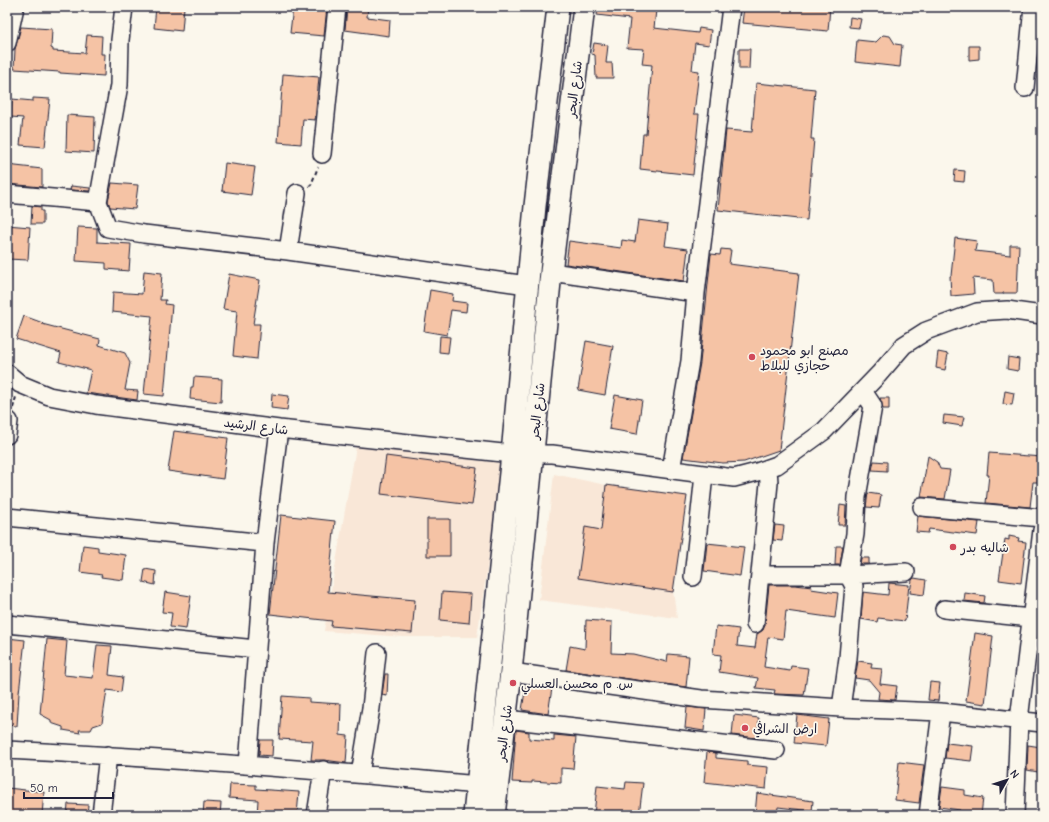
<svg xmlns="http://www.w3.org/2000/svg" width="1049" height="822" font-family="'Comic Neue','Playpen Sans Arabic',sans-serif">
  <style>
    .built { fill: #f9e7d7 }
    .building { fill: #f5c3a5; stroke: #22223b }
    .lines { fill: none; stroke-linecap: round; stroke-linejoin: round }
    .minor-casing { stroke: #22223b; stroke-width: 20 }
    .major-casing { stroke: #22223b; stroke-width: 24 }
    .path { stroke: #22223b; stroke-width: 2; stroke-dasharray: 4 3; stroke-linecap: butt }
    .minor { stroke: #fbf7ec; stroke-width: 17 }
    .major { stroke: #fbf7ec; stroke-width: 21 }
    .poi-dot { fill: #d1495b; stroke: #fbf7ec; stroke-width: 1.5 }
    .labels { text-anchor: middle; dominant-baseline: central; stroke-width: 3.5; stroke-linejoin: round; paint-order: stroke }
    .street-label { font-size: 13px; fill: #22223b; stroke: #fbf7ec }
    .poi-label { font-size: 13px; fill: #22223b; stroke: #fbf7ec; text-anchor: start }
  </style>
  <rect width="100%" height="100%" fill="#fbf7ec"/>
  <filter id="ink" filterUnits="userSpaceOnUse"><feTurbulence type="fractalNoise" baseFrequency=".025" numOctaves="2"/><feDisplacementMap in="SourceGraphic" scale="8" xChannelSelector="R" yChannelSelector="G"/><feConvolveMatrix kernelMatrix="1 2 1 2 8 2 1 2 1" color-interpolation-filters="sRGB"/></filter>
  <g filter="url(#ink)">
    <!-- built -->
    <path class="built" d="M356,447L503,463L477,637H403L324,631Z
      M554,474L606,485L687,496L673,592L677,618L539,600Z"/>
    <!-- building -->
    <path class="building" d="M156,7H184L182,31L154,28Z
      M293,7H327L324,36L290,33Z
      M347,7H368L367,17L390,20L389,36L345,30Z
      M598,7H636L656,10L654,28L698,33L699,28L711,30L709,45L695,43L692,70L699,71L694,114H699L693,175L640,169L643,134H646L652,65L642,64L644,49L627,48L630,19L597,15Z
      M744,7H830L828,31L742,23Z
      M850,17L861,19L859,28L849,27Z
      M21,27L52,29L51,48L53,49V51L85,53L87,35L102,36L101,54H105L104,76L60,73V72L14,69L15,49Z
      M883,35L890,36L895,44L902,45L900,67L855,62L857,40L876,42Z
      M594,43L608,45L606,63H612L613,78H596L595,55L592,54Z
      M969,46H979V59L969,60Z
      M739,49H750L749,69H739Z
      M283,74L319,77L315,120L303,119L301,144L278,142Z
      M756,83L815,89L811,139H814L807,220L718,210L726,130L752,132Z
      M33,98L50,99L45,147L20,145L23,118L11,117L12,99L33,101Z
      M67,115L95,117L94,153L66,151Z
      M225,163L255,167L251,195L222,191Z
      M7,165L42,169V187L7,184Z
      M955,170L965,171L964,182L954,181Z
      M112,183L138,185L135,209L110,207L108,201Z
      M71,186L90,188V191L70,190Z
      M32,206L41,207V211H43V224H31Z
      M638,220L668,224L665,246L688,249L684,281L566,264L569,241L621,248L622,240L635,242Z
      M7,225L30,227L28,260L7,259Z
      M78,227L97,228V242L131,244L129,271L106,269V263L76,261Z
      M955,238L977,241L975,251L1010,255V245H1019L1017,293H1003V294H994L993,280L973,278L974,294L951,296L950,276H951Z
      M721,249L731,250L729,264L799,273L779,450L744,462L723,463L683,458L700,363L711,254L720,255Z
      M144,271L162,273L160,300H166L165,304L172,305L164,396L144,394L152,316L112,312L113,292L142,294Z
      M229,274L260,280L253,324H260L257,359L233,356L237,311L223,309Z
      M430,290L453,294L452,301L467,303L466,312L451,310L447,335L424,331Z
      M24,316L43,323L42,324L100,339L99,345L125,353L130,363L125,390L138,391L137,400L86,393L91,370L59,362L61,353L16,339Z
      M440,336L450,337L448,353L439,352Z
      M586,341L613,346L605,395L578,390Z
      M938,352L948,354L945,370L936,368Z
      M1008,357L1019,359L1018,371L1007,369Z
      M194,377L222,379L221,402L190,399L191,387H193Z
      M1005,391L1014,393L1012,405L1003,404Z
      M272,394L289,396L287,410L271,408Z
      M615,395L642,400L637,434L609,429Z
      M880,398H889V409H883Z
      M944,415L964,417L962,426L943,423Z
      M174,431L228,438L223,479L168,471Z
      M989,453L1042,457V469H1038V482H1033L1030,507L986,503L989,475H987Z
      M386,456L477,468L472,505L381,494Z
      M928,456L937,462L940,469L950,470L945,499L921,497Z
      M874,461L887,462V471L872,470Z
      M606,485L687,496L673,592L578,578L585,527L601,530Z
      M868,493L881,495L879,508L866,507Z
      M840,505L846,506L845,525H838Z
      M281,515L335,521L328,592L415,600L412,633L331,626L332,621L270,614Z
      M918,516L979,522L977,535L929,529L928,533L916,532Z
      M427,519H450V556H427Z
      M775,525L784,526L782,541L773,540Z
      M1009,536L1019,538L1018,541L1026,542L1021,583L999,580L1005,539L1009,540Z
      M707,543L744,547L740,576L704,571Z
      M83,545L98,547V551L126,555L123,580L101,577L102,575L80,572Z
      M836,546H843L840,565H835Z
      M861,558H869V564H860Z
      M145,569L156,571L155,585L143,582Z
      M914,578L926,580L924,595L910,593L912,580Z
      M889,583L909,585L905,621L878,618L877,622L861,619L863,592L888,595Z
      M769,585H795L812,587L811,589L838,593L835,618L786,611L783,639L768,637L764,667L790,671L791,666L808,668L804,695L774,694L775,690L756,688L758,678L719,672L721,655L713,654L716,626L739,629L737,646L755,648L757,634L763,630L765,625Z
      M165,592L191,596L186,629L170,627L172,613L162,612Z
      M442,592L471,594L469,623L440,620Z
      M965,593L985,596L984,603L964,601Z
      M586,620L612,622L611,653L633,654L667,662L668,654L689,656L686,687L566,670L570,646L585,649Z
      M975,633L993,636L985,704L966,701Z
      M7,638L25,640L19,693L17,726L7,725Z
      M47,639L67,641L64,675L93,678L97,645L112,646L109,675L123,677L121,692L107,690L102,723L93,726L91,730H79L80,733L63,730V727L51,723V720L40,714Z
      M858,661L872,663L871,668L882,669L880,684L897,686L895,700L878,699L879,692L869,680L855,678Z
      M385,674H388L387,696L382,695Z
      M930,682L940,683L938,701L928,700Z
      M526,685L552,688L548,714L522,710Z
      M282,696L309,698V702L341,704L340,735L348,736L346,763L324,760H311L313,741L279,739Z
      M687,707L706,709L704,731L685,728Z
      M734,715L759,718L757,738L732,735Z
      M797,715L829,719L826,746L794,743Z
      M516,730L529,732V739L554,741V735L576,737L573,769L561,768V783L532,781V783L512,782Z
      M260,740H273L272,756L259,755Z
      M947,743L973,746L971,761L945,758Z
      M1028,745L1041,747L1038,772L1027,770Z
      M707,752L716,753V758L747,761V765L768,767L766,789L704,782Z
      M899,762L924,765L919,803L895,800Z
      M626,782L643,783L639,815H594L597,786L625,789Z
      M230,784L256,785V789L299,792L297,815H257L258,800L229,798Z
      M942,787L965,790V795L983,798L981,815H960V810L939,807Z
      M7,788L44,792L42,815L7,813Z
      M757,793L813,801L812,811L778,807L777,815L755,814Z
      M204,802L221,803L220,815H203Z
      M68,804L88,805L87,815H67Z"/>
    <g class="lines">
      <!-- minor casing -->
      <g class="minor-casing">
        <path id="minor" d="M124,7L120,40L119,85L98,202L108,228L144,234L288,251L527,285
          M7,43L15,7
          M1025,88L1033,7
          M322,154L337,7
          M7,194L98,202
          M288,251L297,193
          M551,272L696,293
          M7,373L20,384L49,396L96,405L279,429L512,454
          M863,391L873,406L857,497L855,534L848,575L854,586L848,658L841,708L941,712L1042,723
          M7,435L9,421
          M533,454H552L734,478L757,472L777,465L824,431L879,374L904,345L926,331L977,312L1007,310L1042,315
          M671,470L690,361L696,293L731,7
          M922,507L1042,518
          M7,517L265,543
          M760,575H848L906,572
          M693,577L704,475
          M944,609L1031,618
          M7,624L256,649
          M755,624L769,483L768,468
          M511,672L701,699L841,708
          M506,719L776,750
          M7,750C164,758 321,770 478,785
          M248,765L265,543L279,429
          M360,774L371,708L377,653
          M101,815L108,755
          M316,815L323,770
          M928,815L941,712
          M1015,815L1019,720L1042,530"/>
      </g>
      <!-- major casing -->
      <g class="major-casing">
        <path id="major" d="M474,815L512,454L535,206L558,7
          M494,815L511,672L551,272L584,7"/>
      </g>
      <!-- path -->
      <path class="path" d="M309,186L311,185L318,167
        M13,408L16,397"/>
      <!-- minor -->
      <use href="#minor" class="minor"/>
      <!-- major -->
      <use href="#major" class="major"/>
    </g>
  </g>
  <!-- markers -->
  <g class="poi-dot">
    <circle cx="752" cy="357" r="4"/>
    <circle cx="953" cy="547" r="4"/>
    <circle cx="513" cy="683" r="4"/>
    <circle cx="745" cy="728" r="4"/>
  </g>
  <g class="labels">
    <!-- street labels -->
    <g class="street-label">
      <text transform="translate(574 89) rotate(-83)">شارع البحر</text>
      <text transform="translate(537 411) rotate(-84)">شارع البحر</text>
      <text transform="translate(256 426) rotate(7)">شارع الرشيد</text>
      <text transform="translate(504 733) rotate(-83)">شارع البحر</text>
    </g>
    <!-- poi labels -->
    <g class="poi-label">
      <text x="760" y="350">مصنع ابو محمود<tspan x="760" dy="15">حجازي للبلاط</tspan></text>
      <text x="961" y="547">شاليه بدر</text>
      <text x="521" y="683">س. م محسن العسلي</text>
      <text x="753" y="728">ارض الشرافي</text>
    </g>
  </g>
  <!-- margin -->
  <rect width="1049" height="822" fill="none" stroke="#fbf7ec" stroke-width="24"/>
  <rect x="12" y="12" width="1025" height="798" fill="none" stroke="#22223b" stroke-width="1.5" filter="url(#ink)"/>
  <!-- north arrow -->
  <g transform="translate(1007 780) rotate(51)" stroke="#fbf7ec" stroke-width="3" paint-order="stroke">
  <path d="M0-3L7 15L0 10L-7 15Z" fill="#22223b"/>
  <text y="-6" font-size="11" font-weight="bold" text-anchor="middle" fill="#22223b">N</text>
  </g>
  <!-- scale -->
  <path d="M24 792v6h89v-6" fill="none" stroke="#22223b" stroke-width="2"/>
  <text x="30" y="792" font-size="12" fill="#22223b" stroke="#fbf7ec" stroke-width="3" paint-order="stroke">50 m</text>
</svg>
